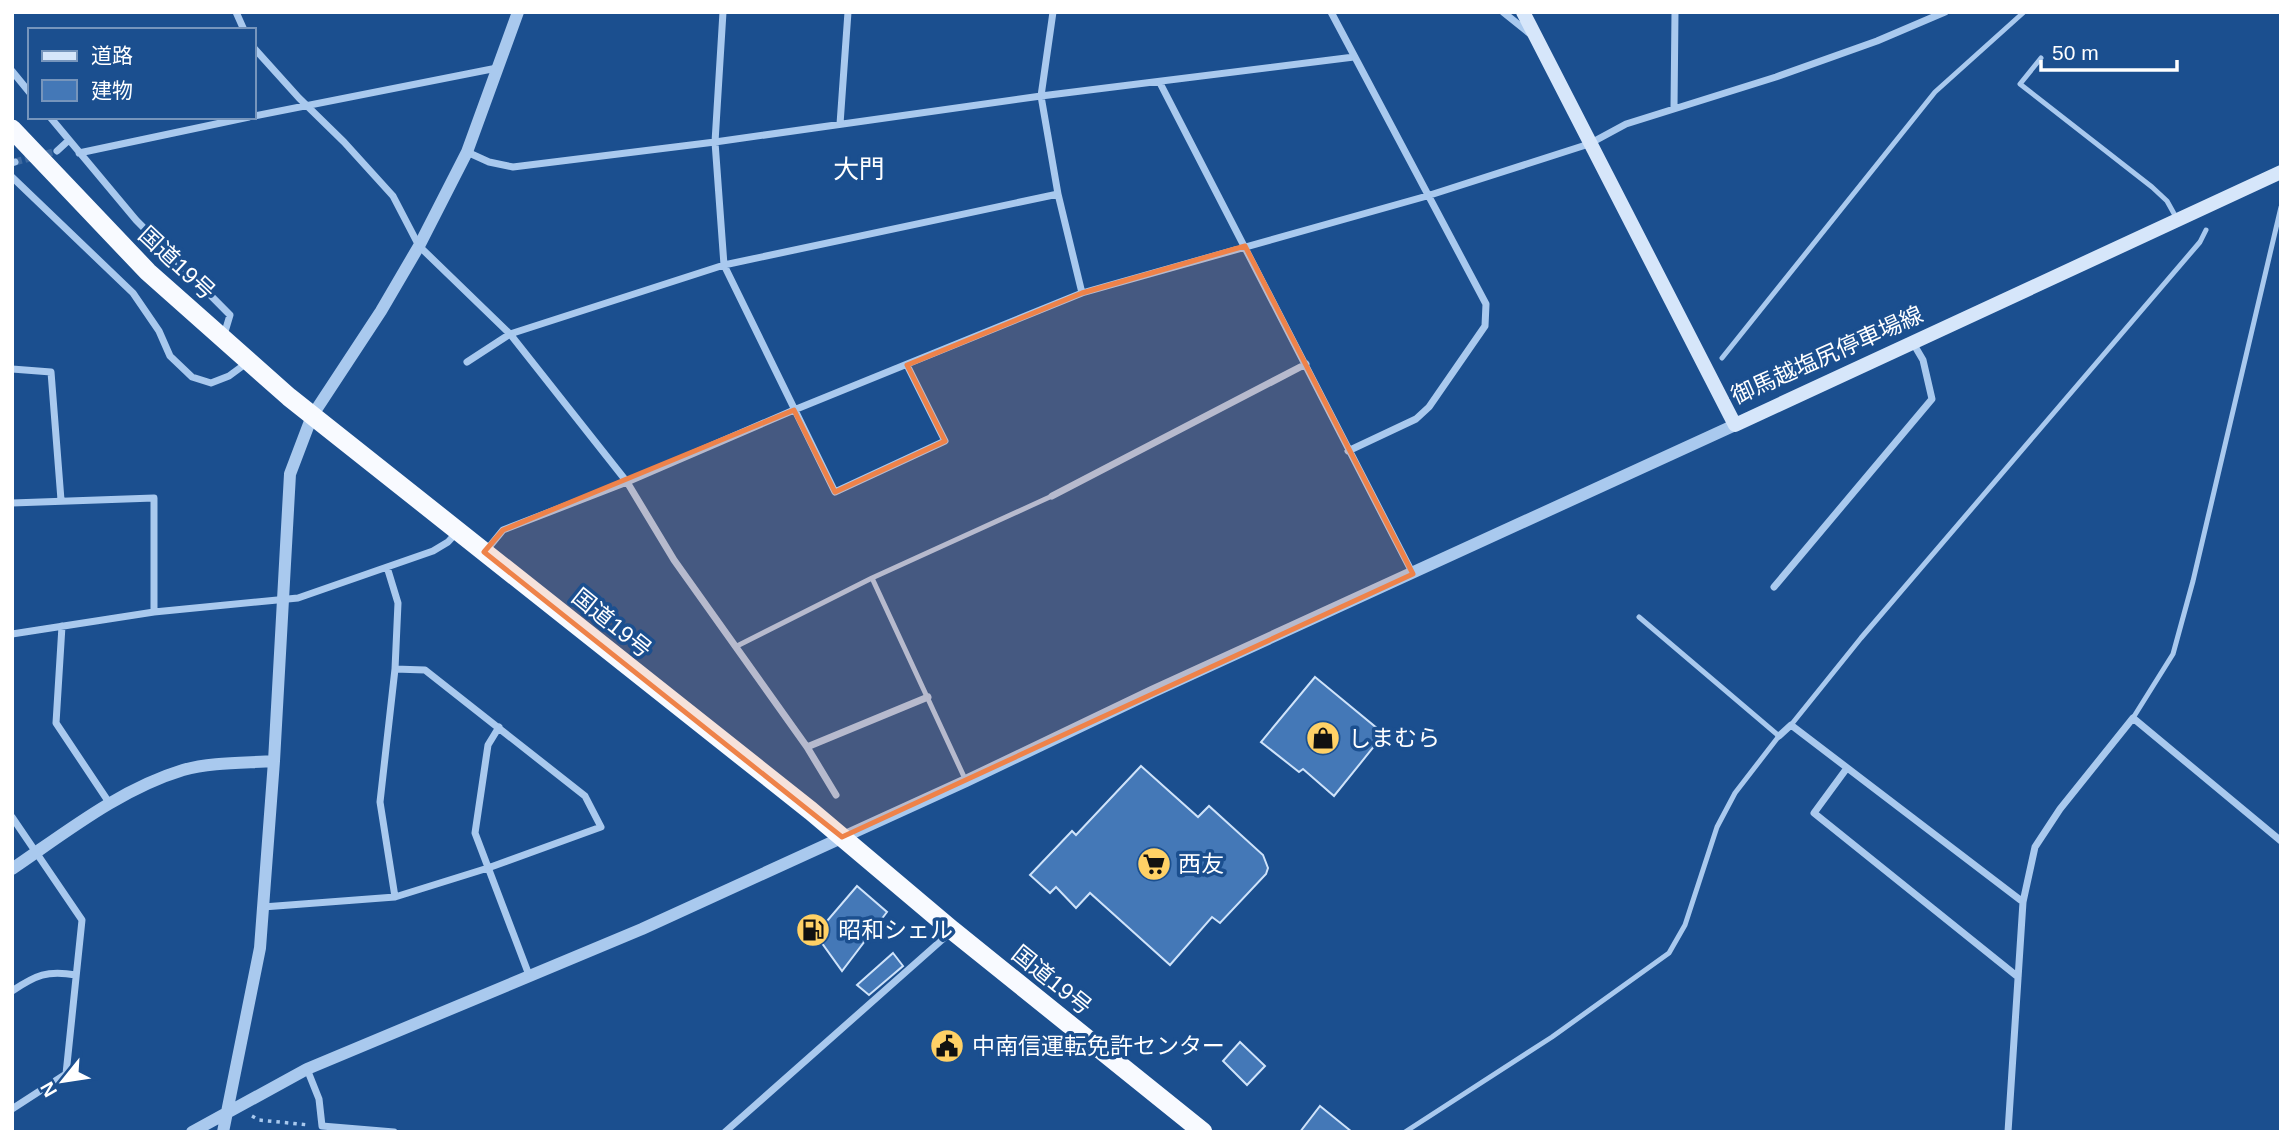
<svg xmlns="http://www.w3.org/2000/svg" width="2293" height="1144" font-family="Helvetica,'Noto Sans JP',sans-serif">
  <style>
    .building { fill: #4478b7; stroke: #cfe3fa; stroke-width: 2 }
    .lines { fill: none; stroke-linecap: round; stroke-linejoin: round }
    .minor-tunnel { stroke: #3d69a0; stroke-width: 7; stroke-dasharray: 7 3.5; stroke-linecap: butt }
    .path { stroke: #a9c9ee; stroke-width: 3.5; stroke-dasharray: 3.5 5; stroke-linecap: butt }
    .service { stroke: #a9c9ee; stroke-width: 5 }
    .minor { stroke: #a9c9ee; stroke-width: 7 }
    .tertiary { stroke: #a9c9ee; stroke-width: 12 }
    .secondary { stroke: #d6e6fa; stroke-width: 14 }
    .trunk { stroke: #f8faff; stroke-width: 19 }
    .marked { fill: #ee8249; fill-opacity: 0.2; stroke: #ee8249; stroke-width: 5; stroke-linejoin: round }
    .labels { text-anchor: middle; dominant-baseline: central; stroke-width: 7; stroke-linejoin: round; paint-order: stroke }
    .street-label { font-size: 23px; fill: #fff; stroke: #1b4f8f }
    .poi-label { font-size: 23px; fill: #fff; stroke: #1b4f8f; text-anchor: start }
    .quarter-label { font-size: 26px; fill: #fff; stroke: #1b4f8f }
  </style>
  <rect width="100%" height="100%" fill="#1b4f8f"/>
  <!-- building -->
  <path class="building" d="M1315,677L1384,734L1334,796L1303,769L1299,772L1261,742Z
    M1141,766L1198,817L1209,806L1263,855L1268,868L1266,874L1220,923L1212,917L1170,965L1090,893L1076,908L1056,887L1050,893L1030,875L1072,831L1076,835Z
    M857,886L887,912L842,971L819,939L826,931L821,928Z
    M893,953L903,966L869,995L857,985Z
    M1240,1042L1265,1066L1247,1085L1223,1061Z
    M1320,1106L1352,1132H1300Z"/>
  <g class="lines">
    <!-- minor-tunnel -->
    <path class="minor-tunnel" d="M15,162L57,151"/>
    <!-- path -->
    <path class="path" d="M252,1116L259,1120L309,1125"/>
    <!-- service -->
    <path class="service" d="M2041,58L2020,84L2152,187L2167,201L2177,219
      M1722,358L1935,92L2024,12
      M872,578L966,781
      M735,647L872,578L1052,496
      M2133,718L2173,654L2193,581L2281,207
      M1791,725L1861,638L2200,242L2206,230
      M1405,1132L1552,1037L1669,953L1685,925L1717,827L1735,793L1779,736L1639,617"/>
    <!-- minor -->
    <path class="minor" d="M236,12L244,30
      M723,12L715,142L724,265L835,492L945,441L907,365
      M1053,12L1041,96L1058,194L1082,293
      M1331,12L1486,304L1485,326L1429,407L1416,419L1348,451
      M1503,12L1529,33
      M254,48L299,98L344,142L393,196L419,246L510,334L627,482L674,560L807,747L836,795
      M12,71L30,93
      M1160,83L1413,574
      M1674,108L1675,12
      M254,116L497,68
      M50,117L136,220L230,315L224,335
      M840,124L848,12
      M57,151L69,140
      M467,152L489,162L513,167L715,142L1041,96L1354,57
      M79,153L249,117
      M12,163L15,162
      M12,177L133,293L159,331L170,356L192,377L211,383L229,376L248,362
      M467,362L510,334L724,265L1058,194
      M12,369L51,372L61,500
      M1052,496L1306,364
      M12,503L154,498V612
      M485,552L503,530L627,482L794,410L1082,293L1427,196L1589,144L1626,124L1776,77L1877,41L1945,12
      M387,567L398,603L395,669
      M1774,587L1932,399L1923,360L1913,343
      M62,626L56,723L110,804
      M12,634L154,612L298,598L433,551L448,542L458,531
      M499,727L488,745L475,833L529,975
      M1779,736L1791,725L2023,902
      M807,747L928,697
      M1847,768L1814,813L2018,977
      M12,817L82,920L66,1074L12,1109
      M263,907L395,897L488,868L601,827L585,796L425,670L395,669L380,802L395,897
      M12,991C36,975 47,970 76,975
      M307,1069L319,1099L322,1126L394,1132
      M725,1132L952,931
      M2008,1132L2023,902L2035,847L2060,809L2133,718L2281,841"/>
    <!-- tertiary -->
    <path class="tertiary" d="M12,869C65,833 120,789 183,770C211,762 244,763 274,761
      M192,1132L307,1069L642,929L966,781L1152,692L1735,425
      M223,1132L260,948L274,761L290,474L312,416L381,311L419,246L467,152L518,12"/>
    <!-- secondary -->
    <path class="secondary" d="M1523,12L1735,425L2281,172"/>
    <!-- trunk -->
    <path class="trunk" d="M12,129L148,272L289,397L811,811L952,930L1203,1132"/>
  </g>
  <!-- marked area -->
  <path class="marked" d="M1245,246L1413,574L842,837L484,552L503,530L794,410L835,492L945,441L907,365L1082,293Z"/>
  <!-- icons -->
  <defs>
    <g id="shop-disc" transform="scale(1.75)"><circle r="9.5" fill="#ffd166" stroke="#1b4f8f"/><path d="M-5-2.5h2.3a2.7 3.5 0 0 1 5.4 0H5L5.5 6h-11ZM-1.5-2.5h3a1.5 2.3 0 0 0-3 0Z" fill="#111"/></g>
    <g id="supermarket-disc" transform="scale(1.75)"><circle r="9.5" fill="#ffd166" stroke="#1b4f8f"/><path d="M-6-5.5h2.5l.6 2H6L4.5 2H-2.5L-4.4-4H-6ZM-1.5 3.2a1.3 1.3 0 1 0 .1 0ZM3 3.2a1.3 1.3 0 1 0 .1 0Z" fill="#111"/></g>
    <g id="fuel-disc" transform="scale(1.75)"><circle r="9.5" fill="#ffd166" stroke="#1b4f8f"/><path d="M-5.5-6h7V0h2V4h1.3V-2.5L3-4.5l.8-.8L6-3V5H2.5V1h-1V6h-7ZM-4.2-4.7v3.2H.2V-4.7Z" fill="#111"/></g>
    <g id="civic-disc" transform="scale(1.75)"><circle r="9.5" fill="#ffd166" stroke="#1b4f8f"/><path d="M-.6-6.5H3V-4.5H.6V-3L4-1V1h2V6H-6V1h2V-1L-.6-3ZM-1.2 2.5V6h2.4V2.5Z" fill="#111"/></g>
  </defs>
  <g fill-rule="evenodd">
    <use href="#shop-disc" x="1323" y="738"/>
    <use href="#supermarket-disc" x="1154" y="864"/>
    <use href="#fuel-disc" x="813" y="930"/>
    <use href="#civic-disc" x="947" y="1046"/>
  </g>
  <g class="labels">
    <!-- street labels -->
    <g class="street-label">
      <text transform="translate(177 263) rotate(43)">国道19号</text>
      <text transform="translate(1827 355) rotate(-24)">御馬越塩尻停車場線</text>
      <text transform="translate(612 623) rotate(39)">国道19号</text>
      <text transform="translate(1052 980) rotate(39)">国道19号</text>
    </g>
    <!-- poi labels -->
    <g class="poi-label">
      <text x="1348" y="738">しまむら</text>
      <text x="1178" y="864">西友</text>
      <text x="838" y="930">昭和シェル</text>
      <text x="972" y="1046">中南信運転免許センター</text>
    </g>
    <!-- quarter labels -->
    <g class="quarter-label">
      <text x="859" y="169">大門</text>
    </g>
  </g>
  <!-- border -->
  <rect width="2293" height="1144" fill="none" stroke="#ffffff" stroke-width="28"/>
  <!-- legend -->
  <rect x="28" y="28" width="228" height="91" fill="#1b4f8f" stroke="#7695bc" stroke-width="2"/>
  <rect x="42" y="51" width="35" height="10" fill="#d6e6fa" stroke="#7695bc" stroke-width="2"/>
  <text x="91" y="63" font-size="21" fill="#ffffff">道路</text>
  <rect x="42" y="80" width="35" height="21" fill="#4478b7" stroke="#7695bc" stroke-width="2"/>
  <text x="91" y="98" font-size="21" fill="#ffffff">建物</text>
  <!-- north arrow -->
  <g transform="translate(63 1081) rotate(240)" stroke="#1b4f8f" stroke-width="5" paint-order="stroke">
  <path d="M0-5L12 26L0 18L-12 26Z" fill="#ffffff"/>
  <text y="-10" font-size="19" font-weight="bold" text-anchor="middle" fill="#ffffff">N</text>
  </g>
  <!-- scale -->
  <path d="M2041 60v10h136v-10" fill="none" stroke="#ffffff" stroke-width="3.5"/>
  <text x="2052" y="60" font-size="21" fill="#ffffff" stroke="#1b4f8f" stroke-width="5" paint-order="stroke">50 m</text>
</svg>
